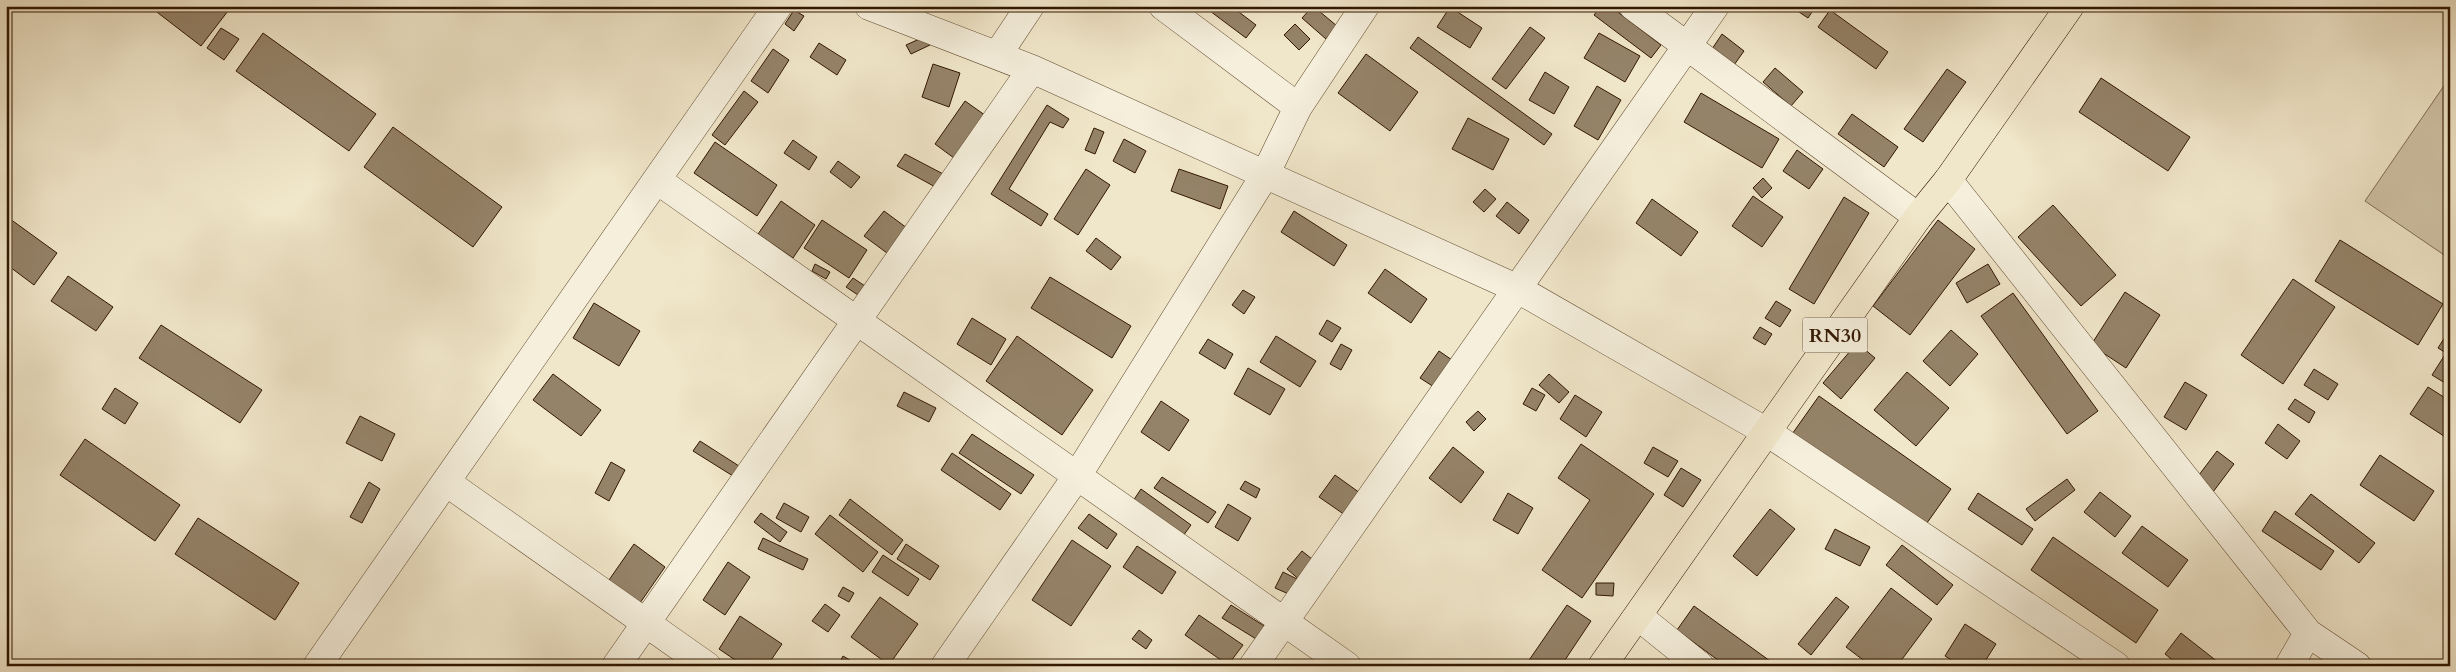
<svg xmlns="http://www.w3.org/2000/svg" width="2456" height="672" font-family="Cardo,serif">
  <style>
    .green { fill: #d0c3a7; stroke: #816d54 }
    .building { fill: #958369; stroke: #321700 }
    .lines { fill: none; stroke-linecap: round; stroke-linejoin: round }
    .minor-casing { stroke: #624b32; stroke-width: 29 }
    .primary-casing { stroke: #321700; stroke-width: 29 }
    .minor { stroke: #f5efdc; stroke-width: 28 }
    .primary { stroke: #f0e6c9; stroke-width: 28 }
    .labels { text-anchor: middle; dominant-baseline: central; stroke-width: 5; stroke-linejoin: round; paint-order: stroke }
    .shield { fill: #f5efdc; stroke: #6c5842; stroke-width: 1 }
    .shield-label { font-size: 20px; font-weight: bold; fill: #321700 }
  </style>
  <rect width="100%" height="100%" fill="#f0e6c9"/>
  <filter id="stains"><feTurbulence type="fractalNoise" baseFrequency=".004" numOctaves="4"/><feColorMatrix values="0 0 0 0 .2 0 0 0 0 .09 0 0 0 0 .02 0 0 0 .5 -.17"/></filter>
  <radialGradient id="worn" r=".72"><stop offset=".6" stop-color="#630" stop-opacity="0"/><stop offset="1" stop-color="#630" stop-opacity=".3"/></radialGradient>
  <!-- green -->
  <path class="green" d="M2450,77V259L2365,201Z"/>
  <!-- building -->
  <path class="building" d="M149,6H223L228,11L201,46Z
    M1208,6H1231L1256,25L1246,38L1206,8Z
    M1313,6L1337,26L1326,39L1302,18Z
    M1601,6H1610L1661,45L1651,58L1594,15Z
    M1790,6H1816L1808,18Z
    M1450,7L1482,28L1470,48L1437,27Z
    M794,10L804,16L794,31L785,24Z
    M1830,10L1888,52L1876,69L1818,27Z
    M1295,24L1310,39L1299,50L1284,35Z
    M1530,27L1545,38L1506,89L1492,79Z
    M221,28L239,39L224,60L207,48Z
    M263,33L376,114L349,151L236,71Z
    M1599,33L1640,56L1625,82L1584,58Z
    M1722,34L1744,51L1734,65L1712,49Z
    M926,36L930,45L911,54L906,45Z
    M1418,37L1552,134L1544,145L1410,48Z
    M819,43L846,60L837,75L810,57Z
    M773,49L789,60L768,93L751,81Z
    M1366,54L1418,92L1390,131L1338,93Z
    M933,64L960,73L949,107L922,97Z
    M1775,68L1803,92L1791,106L1763,82Z
    M1947,69L1966,82L1923,142L1904,129Z
    M1545,72L1569,87L1554,114L1529,100Z
    M2101,78L2190,137L2168,171L2079,112Z
    M1597,86L1621,100L1598,140L1574,126Z
    M744,91L758,102L725,145L712,135Z
    M1701,93L1779,139L1762,168L1684,122Z
    M965,101L989,118L958,161L935,144Z
    M1047,105L1069,119L1063,128L1050,122L1009,189L1048,214L1041,226L991,194Z
    M1852,114L1898,147L1884,167L1838,134Z
    M1468,118L1509,139L1493,170L1452,149Z
    M393,127L502,207L473,247L364,167Z
    M1094,128L1104,132L1095,154L1085,150Z
    M1124,139L1146,151L1135,173L1113,161Z
    M793,140L817,157L809,170L784,153Z
    M715,142L777,185L757,216L694,173Z
    M1797,150L1823,169L1809,189L1783,171Z
    M905,154L947,176L939,189L897,166Z
    M838,161L860,177L851,188L830,172Z
    M1086,169L1110,185L1078,235L1054,219Z
    M1179,169L1228,186L1220,209L1171,191Z
    M1763,178L1772,188L1762,198L1753,188Z
    M1485,189L1496,199L1484,212L1473,202Z
    M1753,196L1783,217L1762,247L1732,226Z
    M1844,197L1869,213L1814,304L1789,289Z
    M1652,199L1698,232L1681,256L1636,223Z
    M781,201L815,225L793,258L758,234Z
    M1507,202L1529,220L1519,234L1496,216Z
    M2053,205L2116,275L2081,306L2018,237Z
    M884,211L911,231L891,256L864,236Z
    M1294,211L1347,245L1334,266L1281,232Z
    M6,216L57,253L34,285L6,264Z
    M822,220L867,250L849,278L804,248Z
    M1938,220L1975,249L1910,335L1873,306Z
    M1096,238L1121,257L1111,270L1086,251Z
    M2340,240L2443,304L2418,345L2315,281Z
    M815,264L830,272L826,279L812,271Z
    M1988,264L2000,284L1967,303L1956,283Z
    M1385,269L1427,299L1411,323L1368,293Z
    M68,276L113,307L96,331L51,301Z
    M1050,277L1131,326L1112,358L1031,308Z
    M853,278L871,290L864,299L846,287Z
    M2293,279L2335,307L2283,384L2241,355Z
    M1243,290L1255,297L1244,314L1232,305Z
    M2125,292L2160,315L2126,368L2091,345Z
    M2013,293L2098,411L2067,434L1981,316Z
    M1776,301L1791,310L1780,327L1765,318Z
    M594,303L640,331L619,366L573,338Z
    M972,318L1006,339L991,365L957,344Z
    M1327,320L1341,328L1332,342L1319,334Z
    M161,325L262,390L240,423L139,358Z
    M1760,327L1772,334L1765,345L1753,338Z
    M2450,329V386L2432,375L2446,353L2438,348Z
    M1951,330L1978,354L1950,386L1923,361Z
    M1017,336L1093,390L1062,435L986,381Z
    M1276,336L1316,361L1300,387L1260,362Z
    M1208,339L1233,354L1225,369L1199,353Z
    M1857,343L1875,358L1841,399L1823,383Z
    M1341,344L1352,350L1341,370L1330,364Z
    M1439,351L1452,360L1434,387L1420,378Z
    M1248,368L1285,389L1270,415L1234,394Z
    M2314,369L2338,384L2328,400L2304,385Z
    M1907,372L1949,408L1916,446L1874,410Z
    M553,374L601,410L581,436L533,400Z
    M1549,374L1569,392L1559,403L1539,385Z
    M2185,382L2207,395L2186,430L2164,417Z
    M2428,387L2450,401V440L2410,414Z
    M115,388L138,403L125,424L102,409Z
    M1532,388L1545,395L1536,411L1523,404Z
    M904,392L936,408L929,422L897,406Z
    M1575,395L1602,412L1586,437L1560,419Z
    M1819,396L1951,489L1922,530L1790,437Z
    M2295,399L2315,412L2309,423L2288,409Z
    M1161,401L1189,420L1169,451L1141,432Z
    M1478,411L1486,419L1474,431L1466,422Z
    M360,416L395,434L382,461L346,443Z
    M2278,424L2300,441L2287,459L2265,443Z
    M972,434L1034,475L1021,494L959,453Z
    M85,439L180,505L155,541L60,475Z
    M700,441L739,466L733,476L693,451Z
    M1581,444L1654,494L1582,598L1542,570L1590,500L1558,478Z
    M1453,447L1484,472L1461,503L1429,478Z
    M1653,447L1678,461L1668,477L1644,463Z
    M2217,451L2234,464L2213,492L2196,479Z
    M952,453L1011,494L1000,510L941,470Z
    M2380,455L2434,491L2414,521L2360,485Z
    M611,462L625,470L609,501L595,493Z
    M1681,468L1701,480L1683,507L1664,495Z
    M1335,475L1360,493L1345,515L1319,497Z
    M1162,477L1216,512L1208,523L1154,488Z
    M2067,479L2075,490L2035,521L2026,509Z
    M1245,481L1260,489L1256,498L1240,489Z
    M369,482L380,489L362,523L350,517Z
    M1141,489L1191,525L1183,536L1133,501Z
    M2100,492L2131,516L2115,537L2084,512Z
    M1508,493L1533,508L1518,534L1493,520Z
    M1978,493L2033,529L2022,545L1968,509Z
    M2311,494L2375,543L2359,563L2295,514Z
    M850,499L903,540L892,555L839,515Z
    M784,503L809,517L801,532L776,518Z
    M1228,504L1251,518L1238,541L1215,527Z
    M1770,509L1795,529L1757,576L1733,556Z
    M2275,511L2334,551L2321,570L2262,531Z
    M761,513L787,532L780,542L754,522Z
    M1089,514L1117,534L1107,549L1078,528Z
    M830,515L878,552L863,572L815,534Z
    M198,518L299,583L275,620L175,554Z
    M2142,526L2188,560L2168,587L2122,553Z
    M1835,529L1870,547L1860,566L1825,549Z
    M2053,537L2158,610L2136,643L2031,570Z
    M763,538L808,559L803,570L758,549Z
    M1072,540L1111,566L1071,626L1032,600Z
    M634,544L665,567L640,603L609,580Z
    M906,544L939,566L930,580L897,559Z
    M1902,545L1953,585L1937,605L1886,565Z
    M1137,546L1176,572L1162,594L1123,567Z
    M1302,551L1317,563L1302,582L1287,569Z
    M883,555L919,579L908,596L872,572Z
    M728,562L750,577L725,615L703,600Z
    M1283,572L1299,580L1291,595L1275,588Z
    M1596,583H1614L1613,596L1596,595Z
    M843,587L854,593L849,602L838,596Z
    M1891,588L1932,619L1897,666H1871L1846,647Z
    M880,597L918,624L889,665L851,637Z
    M1836,597L1849,607L1811,655L1798,644Z
    M825,604L840,615L828,632L812,621Z
    M1231,605L1269,629L1261,642L1222,618Z
    M1567,605L1591,621L1561,666H1525Z
    M1694,606L1777,666H1726L1677,630Z
    M1199,615L1243,645L1228,665L1185,635Z
    M740,616L782,644L767,666H744L719,649Z
    M1965,624L1996,644L1982,666H1961L1945,656Z
    M1139,630L1152,640L1146,649L1132,639Z
    M2181,633L2223,666H2180L2165,654Z
    M843,656L860,666L838,665Z"/>
  <g class="lines">
    <!-- minor casing -->
    <g class="minor-casing">
      <path id="minor" d="M869,6L1032,69L1516,288L1767,432L2116,666
        M1163,6L1298,107
        M1633,6L1918,217
        M998,54L1030,6
        M657,180L1347,666
        M1948,180L2308,633L2357,666
        M446,482L707,666
        M1638,616L1700,666
        M317,666L778,6
        M616,666L1032,69
        M945,666L1077,476L1265,175L1298,107L1365,6
        M1253,666L1715,6
        M2289,666L2308,633"/>
    </g>
    <!-- primary casing -->
    <g class="primary-casing">
      <path id="primary" d="M1602,666L1918,217L1948,180L2070,6"/>
    </g>
    <!-- minor -->
    <use href="#minor" class="minor"/>
    <!-- primary -->
    <use href="#primary" class="primary"/>
  </g>
  <g class="labels">
    <!-- shield labels -->
    <rect class="shield" x="1802.5" y="317.5" width="65" height="35" rx="4"/>
    <g class="shield-label">
      <text x="1835" y="335">RN30</text>
    </g>
  </g>
  <!-- margin -->
  <rect width="2456" height="672" fill="none" stroke="#f0e6c9" stroke-width="25"/>
  <rect x="8" y="8" width="2441" height="657" fill="none" stroke="#321700" stroke-width="2.5"/>
  <rect x="12" y="12" width="2431" height="647" fill="none" stroke="#321700"/>
  <rect width="100%" height="100%" filter="url(#stains)"/>
  <rect width="100%" height="100%" fill="url(#worn)"/>
</svg>
